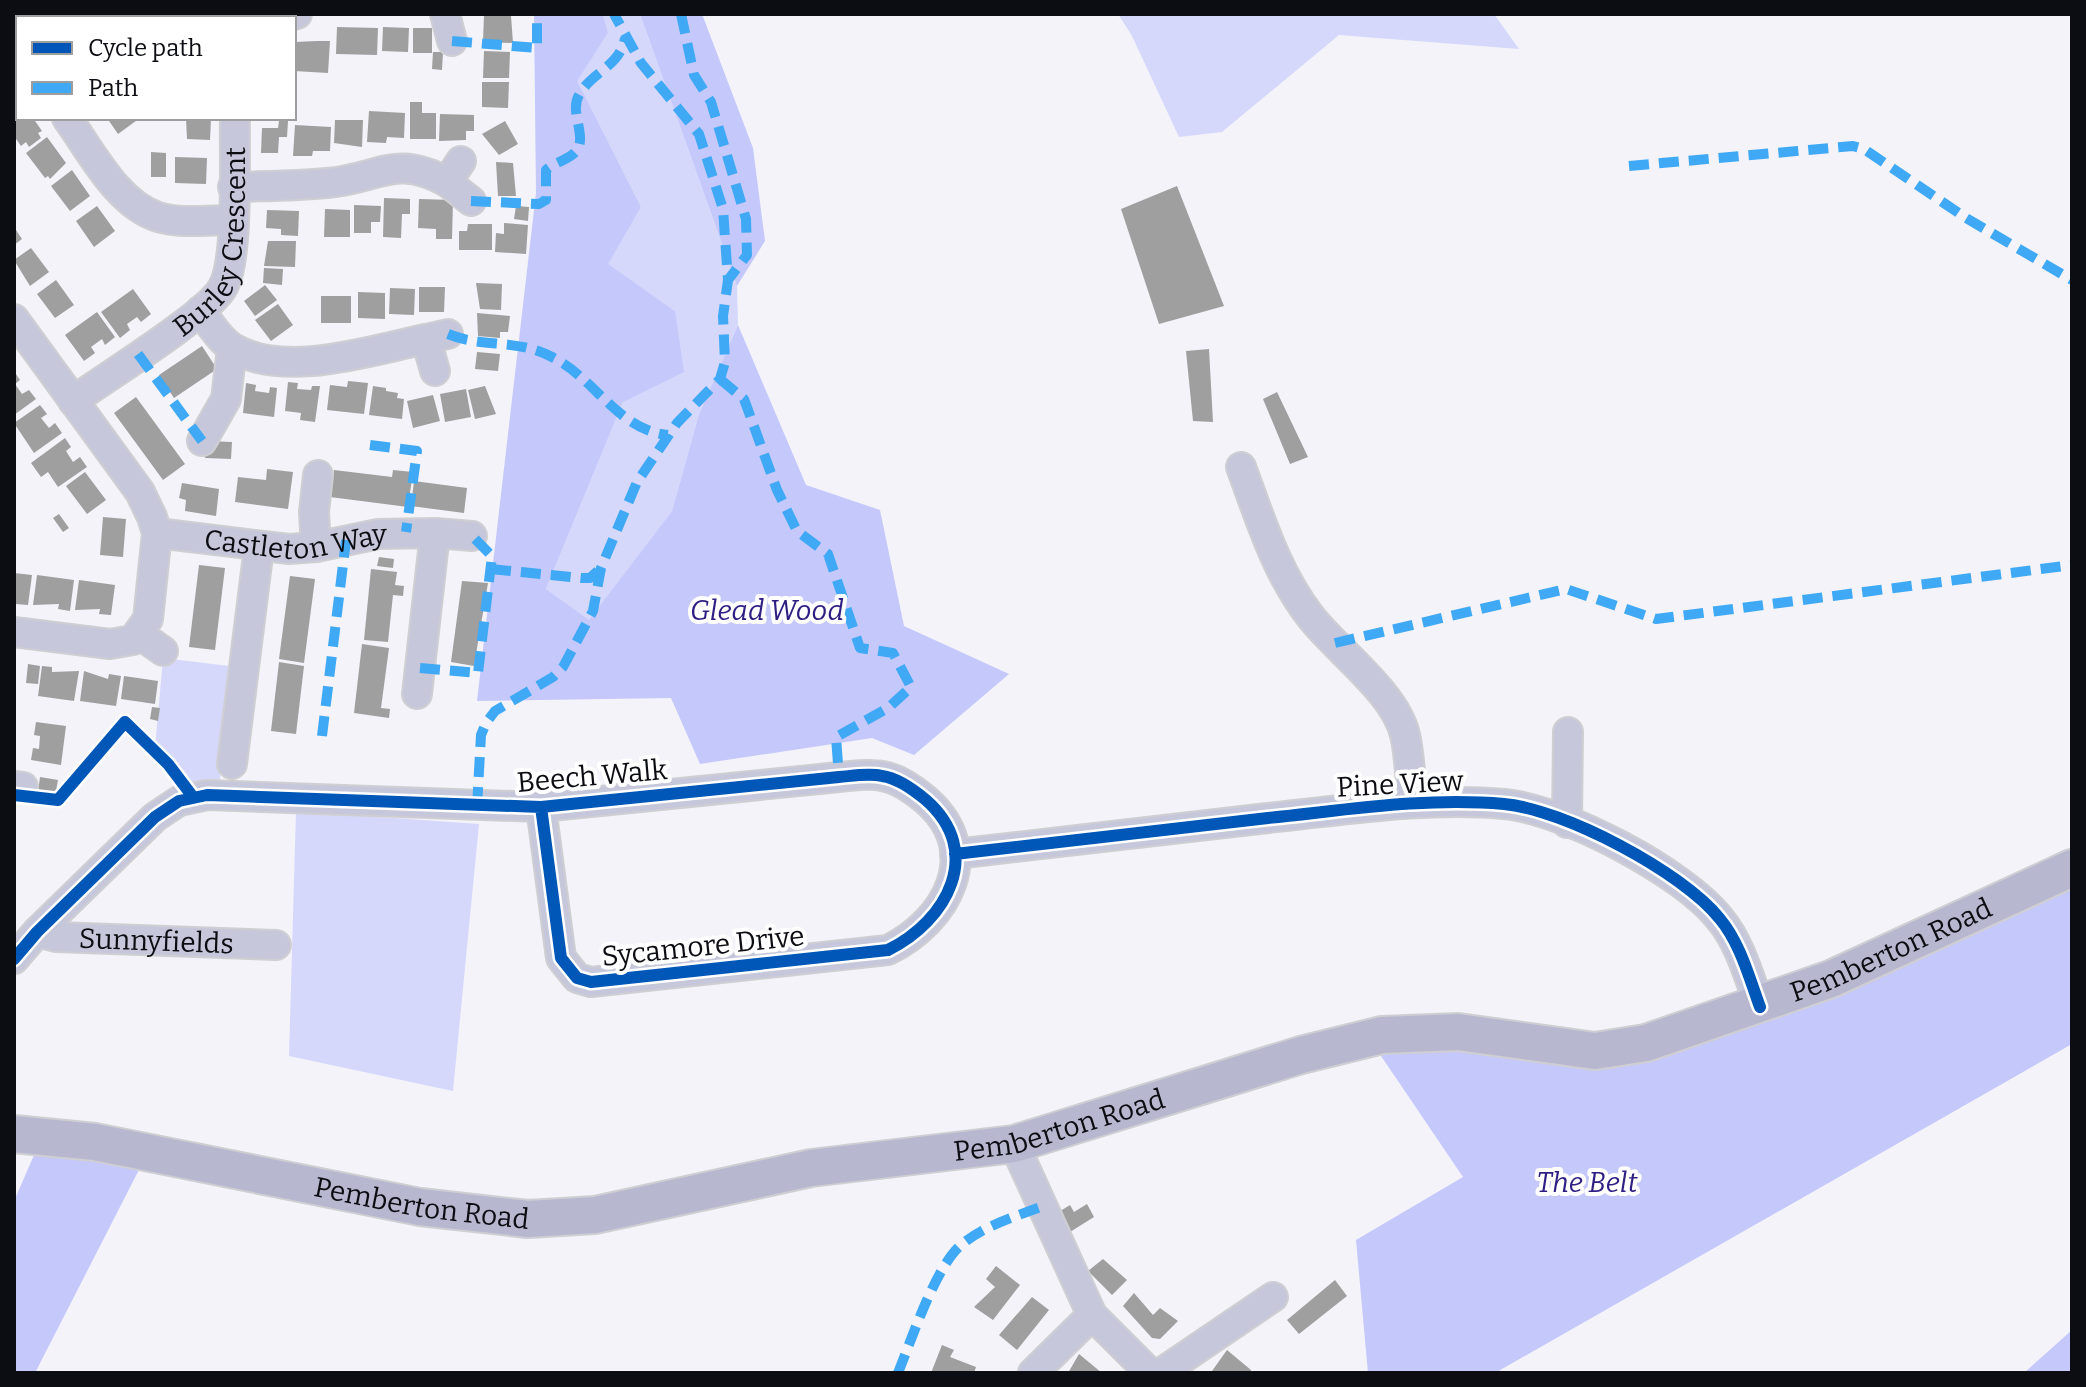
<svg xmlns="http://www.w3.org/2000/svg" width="2086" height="1387" font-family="Bitter,serif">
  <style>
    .green { fill: #d5d8fb }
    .forest { fill: #c5c8fb }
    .building { fill: #9e9f9e }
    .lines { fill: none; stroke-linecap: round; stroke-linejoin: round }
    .minor-casing { stroke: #cfcfd3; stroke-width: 32 }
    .major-casing { stroke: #cfcfd3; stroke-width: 40 }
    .minor { stroke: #c6c7da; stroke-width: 28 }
    .major { stroke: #b7b8d0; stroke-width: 36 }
    .quiet { stroke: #3fa9f5; stroke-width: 10; stroke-dasharray: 20 10; stroke-linecap: butt }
    .cycleway-casing { stroke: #fff; stroke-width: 17 }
    .cycleway { stroke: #0057b8; stroke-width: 12 }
    .labels { text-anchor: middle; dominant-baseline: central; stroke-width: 8; stroke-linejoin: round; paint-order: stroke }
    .street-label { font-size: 28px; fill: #0c0d12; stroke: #fff }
    .park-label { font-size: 28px; font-style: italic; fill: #2e1e83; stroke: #fff }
  </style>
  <rect width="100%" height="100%" fill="#f3f3f9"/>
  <!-- green -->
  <path class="green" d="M603,14H640L737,286L738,325L699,414L672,511L589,621L546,589L623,402L675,311L607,264L641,207L576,81L608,33Z
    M1118,14H1494L1519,49L1339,35L1222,132L1179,137L1132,36Z
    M163,658L229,666L220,780L188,786L155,748Z
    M296,811L479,824L453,1091L289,1056Z"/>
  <!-- forest -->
  <path class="forest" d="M534,14H603L608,33L577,81L641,207L608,264L675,311L684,372L623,402L546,589L589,620L672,511L699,414L738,325L806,485L880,510L904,626L1009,674L914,755L872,738L700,764L671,698L477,701L536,193Z
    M640,14H702L753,148L765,241L737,286Z
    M2072,876V1044L1495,1373H1368L1356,1240L1463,1177L1377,1050L1413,1044L1555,1060Z
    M38,1146L144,1160L35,1373H14V1201Z
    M2072,1330V1373H2024Z"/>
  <!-- building -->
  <path class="building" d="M484,15L511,16L513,43L483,42Z
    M337,27L378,28L377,55L336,54Z
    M383,27L409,28L408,52L382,51Z
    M413,28H432V53H413Z
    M317,41H330L328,73L294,71L295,42Z
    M484,51L510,52L509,78H483Z
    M433,52H443L442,70L432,69Z
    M482,82H509L508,108L482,107Z
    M410,102H422V113H436V139H410Z
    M18,103V118H33L42,131L38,133L41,138L29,147L26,142L21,146L14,136V106Z
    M369,111L405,113L404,138L387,137L386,143L367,142Z
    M440,114L474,115V131H466V140L439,141Z
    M107,118H140L118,134Z
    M186,118H211L210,140L187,139Z
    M335,120H363L362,147L334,143Z
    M279,121H288L287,137H279L278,153H261L262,128H278Z
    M505,121L518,144L499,155L482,134Z
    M295,125L331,127L330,151H313L312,156H293Z
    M47,137L66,163L50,179L48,176L45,178L26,153Z
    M151,152L166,153V177H151Z
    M175,157L207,158L206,184L175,183Z
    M496,162L513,163L516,196H498Z
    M72,170L90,196L70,211L51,186Z
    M1177,186L1224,306L1159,324L1121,209Z
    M384,198L410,199V214H402L401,238L383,237Z
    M419,199L453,200L452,239H436V229L418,228Z
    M354,205L381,206L380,222H371V233H354Z
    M97,206L115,231L94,247L76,221Z
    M516,206L529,207L528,221L514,219Z
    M325,209L350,210V237H324Z
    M267,210L299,211L298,236L281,235V229L266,228Z
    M504,223L528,225L526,254L495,252L496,233L504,234Z
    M468,224H492V250H459V231H467Z
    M14,227L22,239L14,245Z
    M268,241H296L295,267L264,266Z
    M31,248L49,272L30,286L14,260Z
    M264,268L283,269L282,285L263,283Z
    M56,280L74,305L55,318L37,294Z
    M476,283L502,284L501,310L480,309Z
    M265,285L277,300L255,316L244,301Z
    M419,287H445L444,312H419Z
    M390,288L415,289L414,315L389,314Z
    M133,289L151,314L141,322L137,317L127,324L130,330L120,338L101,312Z
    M358,292L385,293V319L358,318Z
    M321,296H351V323H321Z
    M278,304L293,325L271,341L255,320Z
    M97,312L115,337L105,345L102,339L91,347L95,353L84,361L65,335Z
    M477,313L510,316L508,332H500V338L478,336Z
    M202,346L217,369L174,398L159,375Z
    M1209,349L1213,422L1193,421L1186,351Z
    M477,352L500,354L498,371L475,369Z
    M14,371L20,380L15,384L22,394L29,390L36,399L14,415Z
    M348,381L368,383L364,414L327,410L330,385L347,387Z
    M288,382L298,383L297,389L311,390L312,386H320L315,422L300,420L301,413L285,411Z
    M246,383L256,385L255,391L269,393L270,387L277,388L274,417L243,413Z
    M373,386L386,388V391L398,393L397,398L404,399L402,419L369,415Z
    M485,386L496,414L475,419L468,390Z
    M466,389L471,417L445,422L440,394Z
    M1277,392L1308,457L1290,464L1263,399Z
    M433,395L440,421L413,428L407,401Z
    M136,397L185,464L163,480L114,413Z
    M40,405L47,414L41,418L49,428L55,423L62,433L34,453L14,423Z
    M65,438L71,447L66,451L73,462L80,457L87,467L58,487L48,472L41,477L31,463Z
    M207,441L232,442L231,459L205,458Z
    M267,469L293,472L288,509L235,502L238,477L266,480Z
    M334,470L392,477L393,470L413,472L408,507L330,497Z
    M85,472L106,500L87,514L66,486Z
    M414,481L467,488L464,513L411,506Z
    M182,483L219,489L216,516L185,511L186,500L179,498Z
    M59,514L69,528L63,532L53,518Z
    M103,517L126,519L123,557L100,555Z
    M379,557L394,559L393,568L377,566Z
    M199,565L225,568L215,650L189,647Z
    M371,569L397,572L395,585L404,586L403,596L393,595L388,642L364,640Z
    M14,573L32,575L28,605L16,604L14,599Z
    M37,575L74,580L70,611L58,609L59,604L33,605Z
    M290,576L315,579L304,663L279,659Z
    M79,580L115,585L111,615L99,614L100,609L75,610Z
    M462,581L488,583L474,666L451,662Z
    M362,644L389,648L381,708L390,709L389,718L354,713Z
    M279,662L304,666L296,734L271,731Z
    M28,664L40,666L38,684L26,683Z
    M42,666L52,667V672L79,671L74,701L38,696Z
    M84,671L108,679L109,674L121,676L116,706L80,701Z
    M124,676L158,681L155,704L121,699Z
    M152,707L160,708L158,721L150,719Z
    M36,722L66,726L61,765L31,760L33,748L39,749L40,736L34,735Z
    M40,777L58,780L55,796L38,793Z
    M1087,1204L1094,1217L1070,1232L1057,1213L1070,1205L1074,1212Z
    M1103,1259L1127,1280L1112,1295L1088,1271Z
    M996,1266L1020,1285L993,1320L974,1307L995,1287L986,1279Z
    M1335,1280L1347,1296L1299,1334L1287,1320Z
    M1134,1293L1153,1315L1160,1308L1178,1321L1160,1339L1152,1338L1123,1306Z
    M1032,1297L1049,1310L1017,1350L999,1335Z
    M942,1345L954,1350L950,1357L976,1367L974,1373H931Z
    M1227,1350L1251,1370L1250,1373L1212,1371Z
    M1079,1354L1102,1373H1068Z"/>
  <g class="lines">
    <!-- minor casing -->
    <g class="minor-casing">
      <g id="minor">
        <path d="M445,14L452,41"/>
        <path d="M237,18H242"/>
        <path d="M284,18L297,14"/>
        <path d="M15,83L18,78"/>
        <path d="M67,118C91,151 117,204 158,217C181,224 208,220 232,220"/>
        <path d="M461,161L447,182L471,201"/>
        <path d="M233,187C264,186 296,186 327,183C379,179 394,153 447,182"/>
        <path d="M200,311C210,323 220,341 233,348C285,379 372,350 426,339"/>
        <path d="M14,319L140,492L152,517L157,533L148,619L133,640L110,644L14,632"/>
        <path d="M435,371L426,339L448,334"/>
        <path id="s1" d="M73,401C103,379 209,314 223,287C239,258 234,156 235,118"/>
        <path d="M202,441L226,399L232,348"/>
        <path d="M1241,467C1260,518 1276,572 1310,616C1337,651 1395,692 1405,735C1410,756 1410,780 1413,802"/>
        <path id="s2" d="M157,533L289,549L316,547L378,534L435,533L417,694"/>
        <path d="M435,533L472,536"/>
        <path d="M316,547L314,512L318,475"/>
        <path d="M139,634L163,651"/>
        <path d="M232,764L259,547"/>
        <path d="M14,786L23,787"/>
        <path d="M1567,823L1568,732"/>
        <path d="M955,854C1060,842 1164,830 1268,818C1347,810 1425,797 1504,804C1563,809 1683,872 1720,919C1740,943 1749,977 1760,1007"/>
        <path id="s3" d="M37,932L56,937L276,945"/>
        <path d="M14,959L37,932L155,817L179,801L207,795L541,807L839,777C852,776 869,773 882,776C898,778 914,790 926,800C985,852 947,921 888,950L591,982L577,978L561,958L541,807"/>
        <path d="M1014,1144L1092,1315L1150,1373"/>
        <path d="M1033,1373L1092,1315"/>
        <path d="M1161,1373L1273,1297"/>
      </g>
    </g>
    <!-- major casing -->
    <g class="major-casing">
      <g id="major">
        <path id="s4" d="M14,1134L95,1142L420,1207L528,1219L595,1215L811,1168L1014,1144L1301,1055L1382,1035L1458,1032L1595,1051L1646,1043L1831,979L2072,868"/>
      </g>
    </g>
    <!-- minor -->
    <use href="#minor" class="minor"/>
    <!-- major -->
    <use href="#major" class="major"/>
    <!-- quiet -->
    <path class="quiet" d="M681,14L694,75L711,102L746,219L747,255L728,280
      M452,41L537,48V14
      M1629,166L1853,146L1864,149L1966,218L2072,280
      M471,201L539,204L546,200V170C554,162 570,160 577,150C587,135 569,112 579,95C592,71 620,67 625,38
      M448,334C488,350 519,336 561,362C597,384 622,431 668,435
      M138,354L202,441
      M720,379L744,399L777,490L797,531L828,554L860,648L893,653L911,687L888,708L836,737L839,777
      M370,445L417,451L406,532
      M491,569L581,578H590L601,568
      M1335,643L1566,589L1656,619L2072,565
      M420,668L478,673L492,556L472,536
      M322,736L346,540
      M477,807L481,735L486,723L495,711L553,677L563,667L593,611L601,568L637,482L677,423L720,379L725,362L723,316L728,280L723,209L699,134L641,63L614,14
      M898,1373C911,1341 935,1268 960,1246C983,1226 1014,1217 1043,1206"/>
    <!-- cycleway casing -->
    <g class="cycleway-casing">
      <path id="cycleway" d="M14,795L58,800L125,722L168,764L193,797
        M955,854C1060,842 1164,830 1268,818C1347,810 1425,797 1504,804C1563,809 1683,872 1720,919C1740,943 1749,977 1760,1007
        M14,959L37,932L155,817L179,801L207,795L541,807L839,777C852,776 869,773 882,776C898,778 914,790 926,800C985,852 947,921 888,950L591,982L577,978L561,958L541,807"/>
    </g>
    <!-- cycleway -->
    <use href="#cycleway" class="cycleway"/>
  </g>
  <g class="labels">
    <!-- street labels -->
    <g class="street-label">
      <text stroke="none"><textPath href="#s1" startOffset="228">Burley Crescent</textPath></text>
      <text stroke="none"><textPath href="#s2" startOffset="140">Castleton Way</textPath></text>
      <text transform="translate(592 776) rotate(-5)">Beech Walk</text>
      <text transform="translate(1400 784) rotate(-3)">Pine View</text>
      <text stroke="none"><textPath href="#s3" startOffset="120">Sunnyfields</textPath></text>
      <text transform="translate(703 946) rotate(-6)">Sycamore Drive</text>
      <text stroke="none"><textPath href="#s4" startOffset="1926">Pemberton Road</textPath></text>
      <text stroke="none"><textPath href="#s4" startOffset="1062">Pemberton Road</textPath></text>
      <text stroke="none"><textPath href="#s4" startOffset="414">Pemberton Road</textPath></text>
    </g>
    <!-- park labels -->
    <g class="park-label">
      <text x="767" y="610">Glead Wood</text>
      <text x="1587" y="1182">The Belt</text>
    </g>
  </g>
  <!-- border -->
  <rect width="2086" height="1387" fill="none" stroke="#0c0d12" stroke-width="32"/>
  <!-- legend -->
  <rect x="16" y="16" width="280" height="104" fill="#ffffff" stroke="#9e9ea0" stroke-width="2"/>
  <rect x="32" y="42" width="40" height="12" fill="#0057b8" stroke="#9e9ea0" stroke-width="2"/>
  <text x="88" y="56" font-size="24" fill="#0c0d12">Cycle path</text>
  <rect x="32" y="82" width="40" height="12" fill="#3fa9f5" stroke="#9e9ea0" stroke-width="2"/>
  <text x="88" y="96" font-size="24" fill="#0c0d12">Path</text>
</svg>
